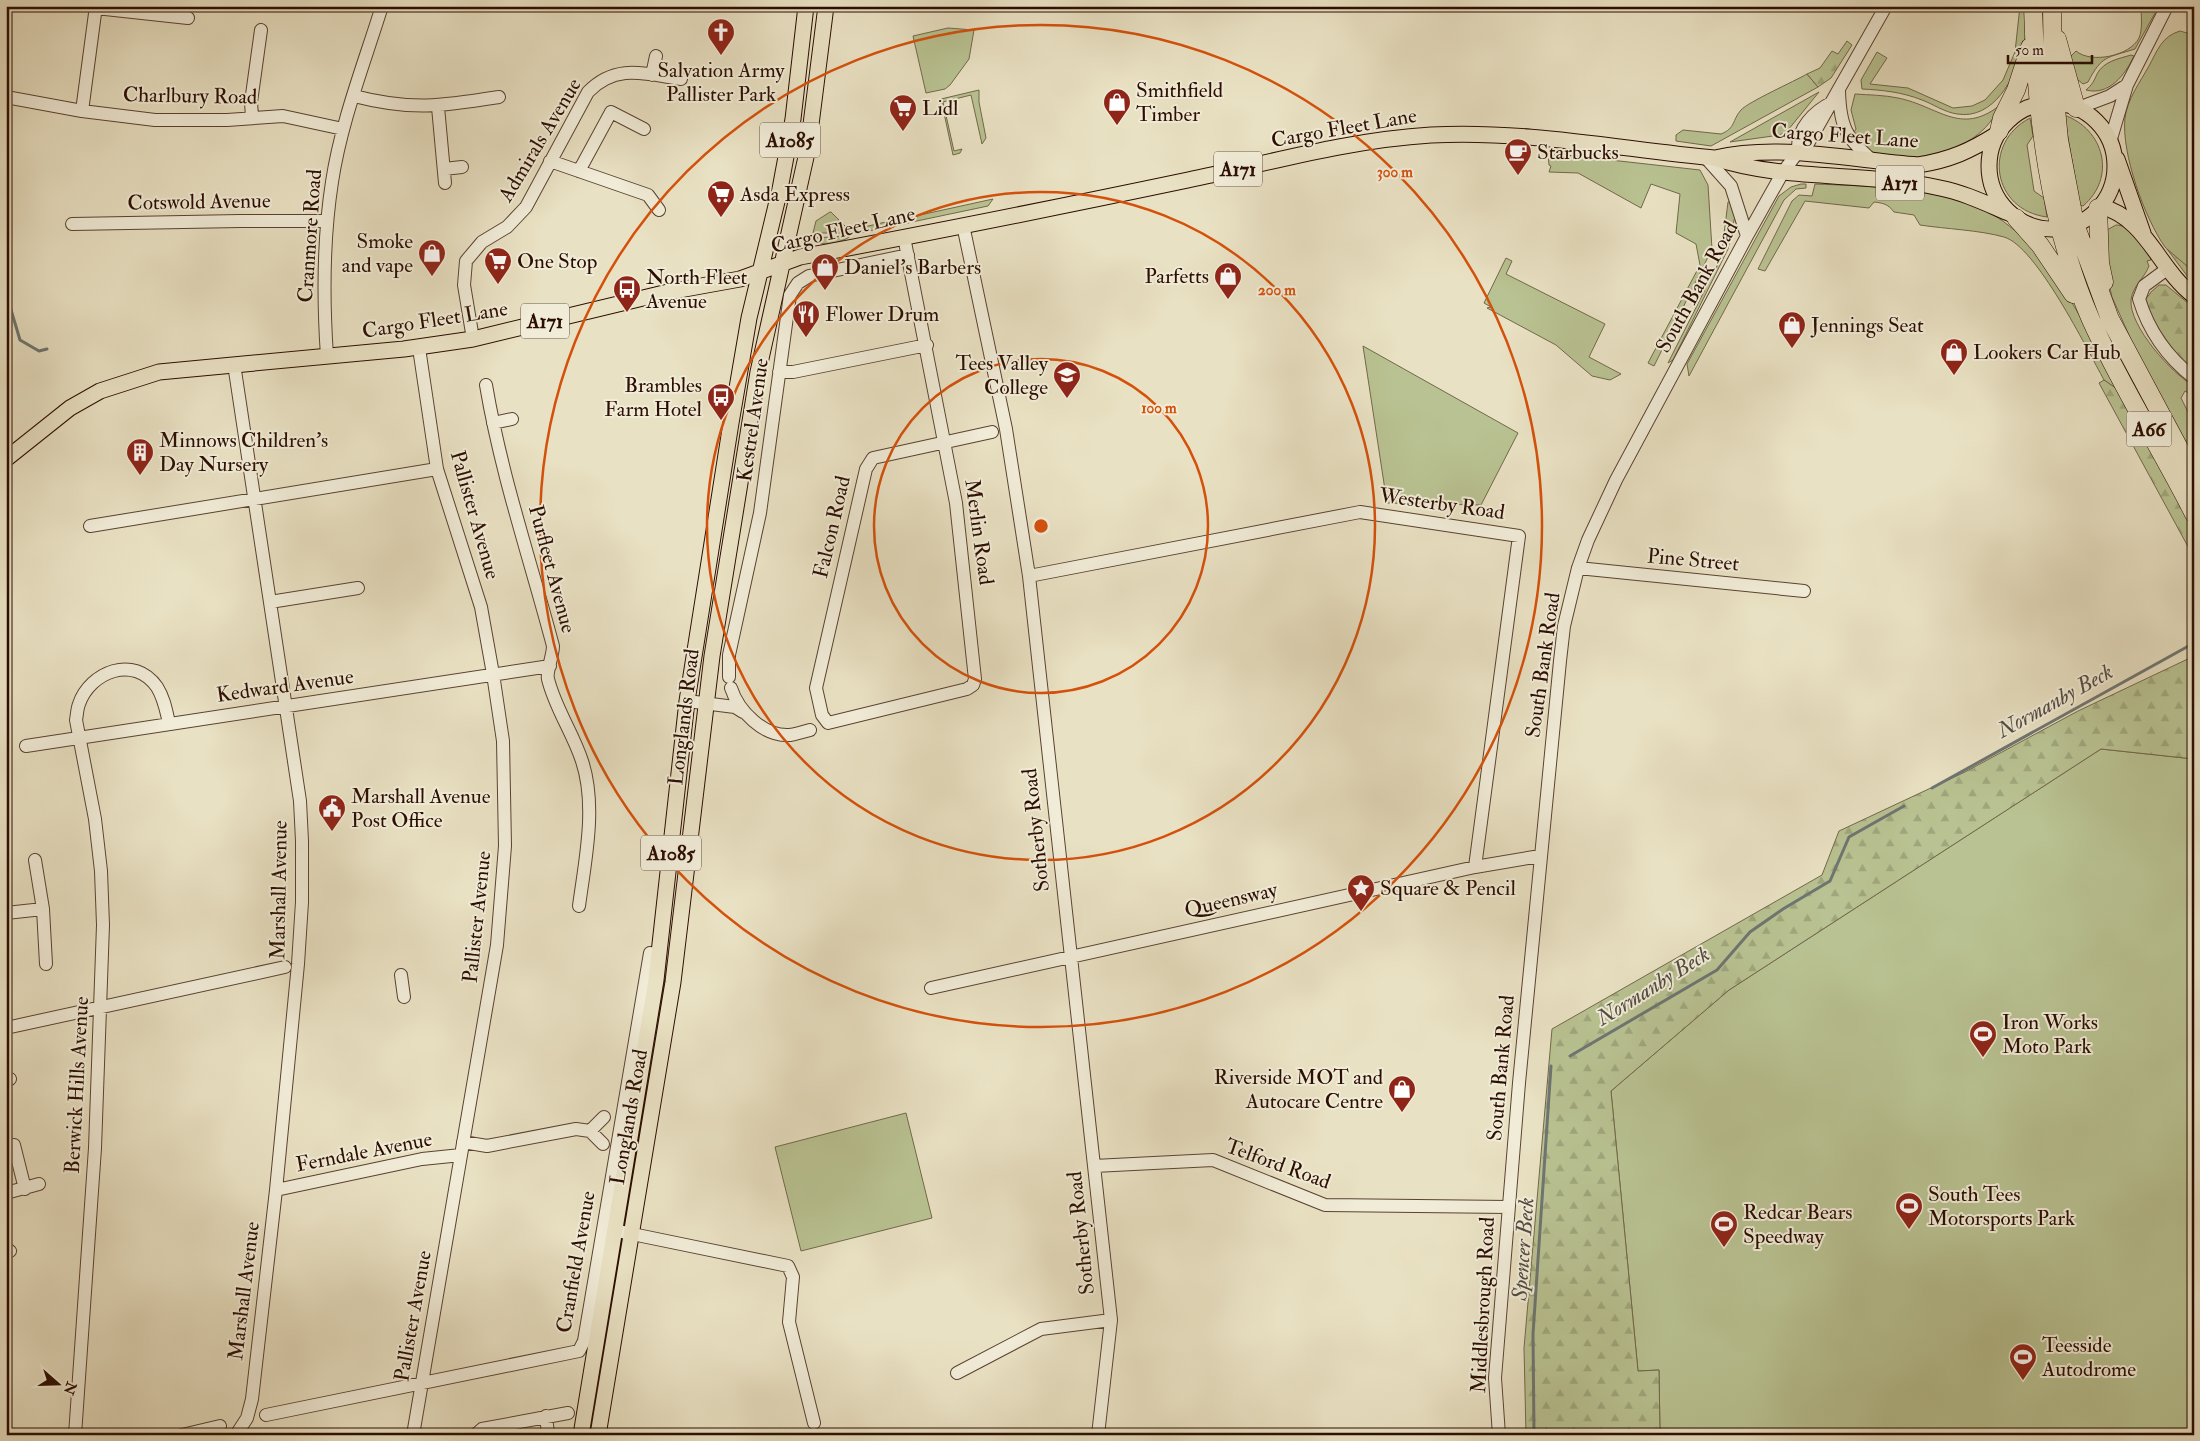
<svg xmlns="http://www.w3.org/2000/svg" width="2200" height="1441" font-family="'IM FELL Double Pica',serif">
  <style>
    .green { fill: #b9c292; stroke: #72684a }
    .forest { fill: url(#forest-firs); stroke: #72684a }
    .lines { fill: none; stroke-linecap: round; stroke-linejoin: round }
    .stream { stroke: #6e7571; stroke-width: 3 }
    .minor-casing { stroke: #5a4232; stroke-width: 14 }
    .major-casing { stroke: #2b0d01; stroke-width: 17 }
    .highway-casing { stroke: #2b0d01; stroke-width: 19 }
    .minor { stroke: #f1ecd8; stroke-width: 12 }
    .major { stroke: #e9e1c3; stroke-width: 15 }
    .highway { stroke: #e9e1c3; stroke-width: 18 }
    .ring { fill: none; stroke: #d5510b; stroke-width: 2.5 }
    .labels { text-anchor: middle; dominant-baseline: central; stroke-width: 4; stroke-linejoin: round; paint-order: stroke }
    .shield { fill: #f1ecd8; stroke: #665042; stroke-width: 1 }
    .shield-label { font-size: 20px; font-weight: bold; fill: #2b0d01 }
    .poi-label { font-size: 21px; fill: #2b0d01; stroke: #f1ecd8; text-anchor: start }
    .street-label { font-size: 21px; fill: #2b0d01; stroke: #f1ecd8 }
    .water-label { font-size: 22px; font-style: italic; fill: #524a42; stroke: #f1ecd8 }
    .centre { fill: #d5510b; stroke: #f1ecd8; stroke-width: 2.5 }
    .ring-label { font-size: 15px; text-anchor: middle; font-weight: bold; fill: #d5510b; stroke: #f1ecd8; stroke-width: 4; stroke-linejoin: round; paint-order: stroke }
  </style>
  <defs>
    <pattern id="forest-firs" width="22" height="20" patternUnits="userSpaceOnUse" patternTransform="scale(1.25)"><rect width="22" height="20" fill="#b9c292"/><path d="M5 1l3.5 6h-7zM16 11l3.5 6h-7z" fill="#9fa67c"/></pattern>
  </defs>
  <rect width="100%" height="100%" fill="#e9e1c3"/>
  <filter id="stains"><feTurbulence type="fractalNoise" baseFrequency=".004" numOctaves="4"/><feColorMatrix values="0 0 0 0 .2 0 0 0 0 .09 0 0 0 0 .02 0 0 0 .5 -.17"/></filter>
  <radialGradient id="worn" r=".72"><stop offset=".6" stop-color="#630" stop-opacity="0"/><stop offset="1" stop-color="#630" stop-opacity=".3"/></radialGradient>
  <!-- green -->
  <path class="green" d="M2020,6H2027C2026,19 2027,35 2023,48C2015,78 1994,120 1957,114C1944,112 1933,104 1922,100C1902,92 1882,90 1862,89L1861,80L1877,52L1887,58L1870,84L1908,88L1953,108L1972,106L1985,100L2003,80L2015,52Z
    M2141,6H2159L2135,49C2107,58 2102,55 2088,82L2083,84L2077,79L2070,57L2076,51C2091,64 2130,56 2139,38C2143,28 2141,16 2141,6Z
    M948,28L974,30L969,59L950,85L945,89L926,93L913,36Z
    M2180,31L2194,35V272C2184,265 2173,256 2165,247C2145,219 2121,153 2125,118C2127,100 2140,82 2149,66C2157,51 2162,36 2180,31Z
    M2131,55L2134,56C2125,75 2109,96 2086,90C2092,85 2094,81 2097,74C2104,61 2118,59 2131,55Z
    M1807,74L1818,87L1711,146L1676,141V135L1683,130L1721,134C1736,128 1732,120 1741,110C1748,102 1795,81 1807,74Z
    M979,90V102L986,138L982,144L971,95L943,102L954,151L962,149L960,153L953,155L941,99Z
    M1819,92L1788,130L1780,135L1730,142Z
    M1855,94C1869,95 1884,95 1898,98C1938,106 1960,136 1999,106C1984,149 1914,169 1874,154C1863,150 1858,141 1854,132L1856,129L1851,110Z
    M2064,115C2104,129 2117,177 2083,206L2080,205Z
    M2030,118L2033,136L2027,145L2034,191L2044,198L2047,217C1992,210 1982,143 2030,118Z
    M1548,153L1700,170L1708,185L1712,249L1654,366L1648,363L1700,265L1696,244L1676,233L1680,194L1651,184L1641,208L1578,173L1549,172L1551,166L1549,165Z
    M1801,184H1806V188L1796,189L1784,200L1689,376L1687,364L1779,196L1791,187Z
    M1815,184C1864,186 1915,187 1962,201C2042,224 2083,324 2120,391L2104,380C2087,349 2036,246 2004,237C1979,230 1946,229 1920,225L1914,215L1894,212C1888,204 1883,203 1874,202L1869,208L1805,201L1765,271L1758,269L1792,201L1799,195L1812,196Z
    M993,199L988,206L912,222L911,217Z
    M1732,200L1735,216L1728,249L1673,360L1668,363L1721,258L1728,202Z
    M830,212H831L852,233H813L816,221Z
    M908,217L909,223L858,233L855,229Z
    M2116,225C2132,225 2141,244 2150,256L2151,260L2147,261L2149,266C2144,279 2133,285 2131,300C2129,326 2172,374 2194,386V396L2185,391L2181,398L2194,424V466L2157,398L2112,297L2105,268V231Z
    M851,236C841,243 823,246 811,242L812,238Z
    M1506,258L1512,261L1506,274L1605,324L1589,357L1621,374L1610,380L1592,376L1556,345L1487,308L1491,307L1484,303Z
    M1363,346L1518,433L1481,505L1387,503Z
    M2101,749L2194,759V1435H1660L1659,1370L1638,1371L1611,1091L1729,990Z
    M906,1113L932,1218L801,1251L775,1147Z"/>
  <!-- forest -->
  <path class="forest" d="M1847,41L1852,45L1831,78L1818,87L1807,74L1820,68L1832,51L1838,54Z
    M2167,249L2194,272V285Z
    M2159,285H2166L2194,308V374C2175,352 2153,327 2146,299L2151,292Z
    M2104,380L2120,391L2194,531V553L2192,554L2099,383Z
    M2192,657H2194V759L2101,749L1729,990L1611,1091L1638,1371L1659,1370L1660,1435H1526L1524,1348L1552,1029L1822,875L1839,831L1965,772L2078,711Z"/>
  <g class="lines">
    <!-- stream -->
    <path class="stream" d="M6,293L20,340L39,351L47,349
      M1932,788L2194,643
      M1570,1056L1717,970L1750,932L1783,909L1830,881L1849,837L1904,806
      M1534,1435L1533,1334L1551,1066"/>
    <!-- minor casing -->
    <g class="minor-casing">
      <path id="minor" d="M96,8L188,18
        M652,75L656,56
        M1839,91C1840,127 1846,138 1873,161
        M354,96C412,111 442,106 499,97
        M6,97L82,111L155,120H227L283,116L343,129
        M438,107L445,183
        M2078,108L2110,96L2127,85
        M82,111L96,6
        M252,117L251,102L261,30
        M2110,142L2127,85L2167,6
        M1798,152C1796,129 1814,111 1833,102
        M1706,158L1731,186L1747,236
        M550,161L648,195L659,210
        M444,169L462,167
        M579,171L611,112L644,129
        M72,224L240,221H327
        M963,225L1006,429L1029,576L1111,1320L1098,1435
        M904,237L956,503L975,679L973,685L967,689L828,723L822,715L816,688L866,469L873,458L992,432
        M2167,269L2144,286L2139,299C2149,332 2167,357 2194,378
        M473,339L464,285L466,261L482,242L507,227L526,207L588,92C616,63 646,74 681,79
        M327,356C323,298 323,240 332,182C341,122 364,64 382,6
        M234,364L300,801L302,841V902L298,964L276,1190L252,1399L247,1418L236,1435
        M779,372H793L927,345
        M486,385C501,474 530,559 553,646C553,656 546,672 548,679C555,708 573,733 582,761C597,806 585,861 579,906
        M493,423L512,419
        M90,526L437,469
        M1578,568L1804,591
        M1029,576L1360,512L1519,536L1475,867
        M270,602L358,588
        M729,677V655L760,513L790,295L798,283L809,276L908,255
        M731,688C738,710 763,737 790,735C796,734 803,732 810,730
        M687,701L735,707L743,712
        M26,746L550,666
        M35,860L43,909L46,964
        M6,913L43,909
        M401,975L404,997
        M931,988L1475,867L1540,856
        M6,1028L285,967
        M6,1080L10,1079
        M590,1131L603,1144
        M463,1142L487,1146L576,1129L590,1131L604,1117
        M14,1145L25,1189
        M1094,1166L1213,1160L1325,1205L1509,1207
        M276,1190L422,1159L461,1155
        M6,1193L39,1184
        M613,1230L788,1266L793,1277L789,1322L814,1423
        M6,1249L10,1251
        M957,1373L1041,1329L1111,1320
        M266,1415L579,1351L584,1341L650,953
        M546,1416L548,1434
        M75,1435L95,1148L103,925L101,871L95,819L76,720C77,715 77,709 79,704C90,672 134,654 157,687C164,698 166,710 169,723
        M182,1435L220,1426
        M413,1435L497,945L505,846L503,741L493,674L481,607L437,469L419,348
        M475,1435L482,1429L568,1413
        M1499,1435L1495,1378L1519,1083L1560,661L1564,626L1578,568L1588,540L1616,480L1747,236L1783,172L1798,152L1806,147L1886,6"/>
    </g>
    <!-- major casing -->
    <g class="major-casing">
      <path id="major" d="M1989 166a63 63 0 1 1 126 0a63 63 0 1 1-126 0Z
        M1715,158C1780,143 1851,160 1918,165C1950,160 1970,151 1997,134
        M2117,159L2143,233
        M2100,206C2147,218 2158,269 2194,296
        M6,459L70,408L100,391L159,372L404,349L473,339L668,292L740,279L800,257C930,233 1059,207 1188,180C1269,163 1348,140 1431,135C1525,130 1620,149 1714,158C1786,182 1865,171 1940,188C1965,193 1987,204 2011,214
        M581,1435L656,980L687,701L731,423L749,318L780,189L793,119L806,6
        M598,1435L673,982L712,656L758,372L808,148L826,6"/>
    </g>
    <!-- highway casing -->
    <g class="highway-casing">
      <path id="highway" d="M2033,6C2036,113 2048,221 2091,320C2121,386 2161,449 2194,514
        M2052,6L2053,77L2059,140L2075,224L2110,319L2194,476
        M2057,39L2076,108
        M1999,131L2002,118L2016,90L2030,47
        M2098,208L2100,263L2104,282
        M2016,218L2040,245L2073,294"/>
    </g>
    <!-- minor -->
    <use href="#minor" class="minor"/>
    <!-- major -->
    <use href="#major" class="major"/>
    <!-- highway -->
    <use href="#highway" class="highway"/>
  </g>
  <!-- distance rings -->
  <g class="ring">
    <circle cx="1041" cy="526" r="167"/>
    <circle cx="1041" cy="526" r="334"/>
    <circle cx="1041" cy="526" r="501"/>
  </g>
  <!-- icons -->
  <defs>
    <g id="church-pin" transform="scale(1.4375)"><path d="M0 17L-7.5 6A9.5 9.5 0 1 1 7.5 6Z" fill="#8f2418" stroke="#f1ecd8"/><path d="M-1.2-6h2.4v3.5h3.3v2.4h-3.3V6h-2.4V-.1h-3.3v-2.4h3.3Z" fill="#fff"/></g>
    <g id="shop-pin" transform="scale(1.4375)"><path d="M0 17L-7.5 6A9.5 9.5 0 1 1 7.5 6Z" fill="#8f2418" stroke="#f1ecd8"/><path d="M-5-2.5h2.3a2.7 3.5 0 0 1 5.4 0H5L5.5 6h-11ZM-1.5-2.5h3a1.5 2.3 0 0 0-3 0Z" fill="#fff"/></g>
    <g id="supermarket-pin" transform="scale(1.4375)"><path d="M0 17L-7.5 6A9.5 9.5 0 1 1 7.5 6Z" fill="#8f2418" stroke="#f1ecd8"/><path d="M-6-5.5h2.5l.6 2H6L4.5 2H-2.5L-4.4-4H-6ZM-1.5 3.2a1.3 1.3 0 1 0 .1 0ZM3 3.2a1.3 1.3 0 1 0 .1 0Z" fill="#fff"/></g>
    <g id="cafe-pin" transform="scale(1.4375)"><path d="M0 17L-7.5 6A9.5 9.5 0 1 1 7.5 6Z" fill="#8f2418" stroke="#f1ecd8"/><path d="M-5.5-4.5H6V0H3Q3 3.5 0 3.5H-2.5Q-5.5 3.5-5.5 0ZM3-3.2v2h1.7v-2ZM-6 4.5H4V6H-6Z" fill="#fff"/></g>
    <g id="bus-pin" transform="scale(1.4375)"><path d="M0 17L-7.5 6A9.5 9.5 0 1 1 7.5 6Z" fill="#8f2418" stroke="#f1ecd8"/><path d="M-5-6H5V4H4V6H2V4H-2V6H-4V4H-5ZM-3.5-4V0h7V-4ZM-3.5 1.2v1.5H-2V1.2ZM2 1.2v1.5H3.5V1.2Z" fill="#fff"/></g>
    <g id="restaurant-pin" transform="scale(1.4375)"><path d="M0 17L-7.5 6A9.5 9.5 0 1 1 7.5 6Z" fill="#8f2418" stroke="#f1ecd8"/><path d="M-5-6h1v4h1v-4h1v4h1v-4h1v5L-1.5 .5V6h-2V.5L-5-1ZM5-6V6H3V1.5H1.5Q1.5-4 5-6Z" fill="#fff"/></g>
    <g id="school-pin" transform="scale(1.4375)"><path d="M0 17L-7.5 6A9.5 9.5 0 1 1 7.5 6Z" fill="#8f2418" stroke="#f1ecd8"/><path d="M0-5L7-2L0 1L-7-2ZM-4 1L0 2.5L4 1V4Q0 6-4 4Z" fill="#fff"/></g>
    <g id="building-pin" transform="scale(1.4375)"><path d="M0 17L-7.5 6A9.5 9.5 0 1 1 7.5 6Z" fill="#8f2418" stroke="#f1ecd8"/><path d="M-4-6H4V6H1V3H-1V6H-4ZM-2.5-4.3h1.7v1.8h-1.7ZM.8-4.3h1.7v1.8H.8ZM-2.5-1h1.7V.8h-1.7ZM.8-1h1.7V.8H.8Z" fill="#fff"/></g>
    <g id="civic-pin" transform="scale(1.4375)"><path d="M0 17L-7.5 6A9.5 9.5 0 1 1 7.5 6Z" fill="#8f2418" stroke="#f1ecd8"/><path d="M-.6-6.5H3V-4.5H.6V-3L4-1V1h2V6H-6V1h2V-1L-.6-3ZM-1.2 2.5V6h2.4V2.5Z" fill="#fff"/></g>
    <g id="sight-pin" transform="scale(1.4375)"><path d="M0 17L-7.5 6A9.5 9.5 0 1 1 7.5 6Z" fill="#8f2418" stroke="#f1ecd8"/><path d="M0-6L1.8-2.2L6-1.7L2.9 1.2L3.7 5.4L0 3.3L-3.7 5.4L-2.9 1.2L-6-1.7L-1.8-2.2Z" fill="#fff"/></g>
    <g id="stadium-pin" transform="scale(1.4375)"><path d="M0 17L-7.5 6A9.5 9.5 0 1 1 7.5 6Z" fill="#8f2418" stroke="#f1ecd8"/><path d="M0-5a6.5 5 0 1 0 0 10a6.5 5 0 1 0 0-10ZM-3.5-1.8h7v3.6h-7Z" fill="#fff"/></g>
  </defs>
  <g fill-rule="evenodd">
    <use href="#church-pin" x="721" y="32"/>
    <use href="#shop-pin" x="1117" y="102"/>
    <use href="#supermarket-pin" x="903" y="108"/>
    <use href="#cafe-pin" x="1518" y="152"/>
    <use href="#supermarket-pin" x="721" y="194"/>
    <use href="#shop-pin" x="432" y="253"/>
    <use href="#supermarket-pin" x="498" y="261"/>
    <use href="#shop-pin" x="825" y="267"/>
    <use href="#shop-pin" x="1228" y="276"/>
    <use href="#bus-pin" x="627" y="289"/>
    <use href="#restaurant-pin" x="806" y="314"/>
    <use href="#shop-pin" x="1792" y="325"/>
    <use href="#shop-pin" x="1954" y="352"/>
    <use href="#school-pin" x="1067" y="375"/>
    <use href="#bus-pin" x="721" y="397"/>
    <use href="#building-pin" x="140" y="452"/>
    <use href="#civic-pin" x="332" y="808"/>
    <use href="#sight-pin" x="1361" y="888"/>
    <use href="#stadium-pin" x="1983" y="1034"/>
    <use href="#shop-pin" x="1402" y="1089"/>
    <use href="#stadium-pin" x="1909" y="1206"/>
    <use href="#stadium-pin" x="1724" y="1224"/>
    <use href="#stadium-pin" x="2023" y="1357"/>
  </g>
  <g class="labels">
    <!-- shield labels -->
    <g class="shield">
      <rect x="760" y="122.5" width="60" height="35" rx="4"/>
      <rect x="1214" y="151.5" width="48" height="35" rx="4"/>
      <rect x="1876" y="165.5" width="48" height="35" rx="4"/>
      <rect x="521" y="303.5" width="48" height="35" rx="4"/>
      <rect x="2126.5" y="411.5" width="45" height="35" rx="4"/>
      <rect x="641" y="835.5" width="60" height="35" rx="4"/>
    </g>
    <g class="shield-label">
      <text x="790" y="140">A1085</text>
      <text x="1238" y="169">A171</text>
      <text x="1900" y="183">A171</text>
      <text x="545" y="321">A171</text>
      <text x="2149" y="429">A66</text>
      <text x="671" y="853">A1085</text>
    </g>
    <!-- poi labels -->
    <g class="poi-label">
      <text x="721" y="70" text-anchor="middle">Salvation Army<tspan x="721" dy="24">Pallister Park</tspan></text>
      <text x="1136" y="90">Smithfield<tspan x="1136" dy="24">Timber</tspan></text>
      <text x="922" y="108">Lidl</text>
      <text x="1537" y="152">Starbucks</text>
      <text x="740" y="194">Asda Express</text>
      <text x="413" y="241" text-anchor="end">Smoke<tspan x="413" dy="24">and vape</tspan></text>
      <text x="517" y="261">One Stop</text>
      <text x="844" y="267">Daniel's Barbers</text>
      <text x="1209" y="276" text-anchor="end">Parfetts</text>
      <text x="646" y="277">North Fleet<tspan x="646" dy="24">Avenue</tspan></text>
      <text x="825" y="314">Flower Drum</text>
      <text x="1811" y="325">Jennings Seat</text>
      <text x="1973" y="352">Lookers Car Hub</text>
      <text x="1048" y="363" text-anchor="end">Tees Valley<tspan x="1048" dy="24">College</tspan></text>
      <text x="702" y="385" text-anchor="end">Brambles<tspan x="702" dy="24">Farm Hotel</tspan></text>
      <text x="159" y="440">Minnows Children's<tspan x="159" dy="24">Day Nursery</tspan></text>
      <text x="351" y="796">Marshall Avenue<tspan x="351" dy="24">Post Office</tspan></text>
      <text x="1380" y="888">Square &amp; Pencil</text>
      <text x="2002" y="1022">Iron Works<tspan x="2002" dy="24">Moto Park</tspan></text>
      <text x="1383" y="1077" text-anchor="end">Riverside MOT and<tspan x="1383" dy="24">Autocare Centre</tspan></text>
      <text x="1928" y="1194">South Tees<tspan x="1928" dy="24">Motorsports Park</tspan></text>
      <text x="1743" y="1212">Redcar Bears<tspan x="1743" dy="24">Speedway</tspan></text>
      <text x="2042" y="1345">Teesside<tspan x="2042" dy="24">Autodrome</tspan></text>
    </g>
    <!-- street labels -->
    <g class="street-label">
      <text transform="translate(190 96) rotate(1)">Charlbury Road</text>
      <text transform="translate(1344 128) rotate(-10)">Cargo Fleet Lane</text>
      <text transform="translate(1845 136) rotate(4)">Cargo Fleet Lane</text>
      <text transform="translate(540 140) rotate(-59)">Admirals Avenue</text>
      <text transform="translate(199 202) rotate(-1)">Cotswold Avenue</text>
      <text transform="translate(843 230) rotate(-13)">Cargo Fleet Lane</text>
      <text transform="translate(310 236) rotate(-86)">Cranmore Road</text>
      <text transform="translate(1697 287) rotate(-61)">South Bank Road</text>
      <text transform="translate(435 320) rotate(-9)">Cargo Fleet Lane</text>
      <text transform="translate(753 420) rotate(-82)">Kestrel Avenue</text>
      <text transform="translate(1442 504) rotate(8)">Westerby Road</text>
      <text transform="translate(475 515) rotate(74)">Pallister Avenue</text>
      <text transform="translate(832 527) rotate(-77)">Falcon Road</text>
      <text transform="translate(979 532) rotate(82)">Merlin Road</text>
      <text transform="translate(1693 560) rotate(5)">Pine Street</text>
      <text transform="translate(552 569) rotate(75)">Purfleet Avenue</text>
      <text transform="translate(1543 665) rotate(-82)">South Bank Road</text>
      <text transform="translate(285 686) rotate(-8)">Kedward Avenue</text>
      <text transform="translate(684 717) rotate(-83)">Longlands Road</text>
      <text transform="translate(1036 830) rotate(-96)">Sotherby Road</text>
      <text transform="translate(279 890) rotate(-89)">Marshall Avenue</text>
      <text transform="translate(1231 900) rotate(-13)">Queensway</text>
      <text transform="translate(477 917) rotate(-84)">Pallister Avenue</text>
      <text transform="translate(1501 1068) rotate(-85)">South Bank Road</text>
      <text transform="translate(77 1085) rotate(-87)">Berwick Hills Avenue</text>
      <text transform="translate(629 1117) rotate(-80)">Longlands Road</text>
      <text transform="translate(364 1152) rotate(-11)">Ferndale Avenue</text>
      <text transform="translate(1278 1164) rotate(20)">Telford Road</text>
      <text transform="translate(1081 1233) rotate(-96)">Sotherby Road</text>
      <text transform="translate(576 1262) rotate(-80)">Cranfield Avenue</text>
      <text transform="translate(244 1291) rotate(-83)">Marshall Avenue</text>
      <text transform="translate(1483 1305) rotate(-87)">Middlesbrough Road</text>
      <text transform="translate(413 1316) rotate(-80)">Pallister Avenue</text>
    </g>
    <!-- water labels -->
    <g class="water-label">
      <text transform="translate(2055 701) rotate(-29)">Normanby Beck</text>
      <text transform="translate(1653 986) rotate(-32)">Normanby Beck</text>
      <text transform="translate(1523 1249) rotate(-86)">Spencer Beck</text>
    </g>
  </g>
  <circle cx="1041" cy="526" r="8" class="centre"/>
  <g class="ring-label">
    <text x="1395" y="177">300 m</text>
    <text x="1277" y="295">200 m</text>
    <text x="1159" y="413">100 m</text>
  </g>
  <!-- margin -->
  <rect width="2200" height="1441" fill="none" stroke="#e9e1c3" stroke-width="25"/>
  <rect x="8" y="8" width="2185" height="1426" fill="none" stroke="#2b0d01" stroke-width="2.5"/>
  <rect x="12" y="12" width="2175" height="1416" fill="none" stroke="#2b0d01"/>
  <!-- north arrow -->
  <g transform="translate(58 1384) rotate(110)" stroke="#f1ecd8" stroke-width="4" paint-order="stroke">
  <path d="M0-4L9 19L0 12L-9 19Z" fill="#2b0d01"/>
  <text y="-8" font-size="14" font-weight="bold" text-anchor="middle" fill="#2b0d01">N</text>
  </g>
  <!-- scale -->
  <path d="M2008 55v8h84v-8" fill="none" stroke="#2b0d01" stroke-width="2.5"/>
  <text x="2015" y="55" font-size="15" fill="#2b0d01" stroke="#f1ecd8" stroke-width="4" paint-order="stroke">50 m</text>
  <rect width="100%" height="100%" filter="url(#stains)"/>
  <rect width="100%" height="100%" fill="url(#worn)"/>
</svg>
